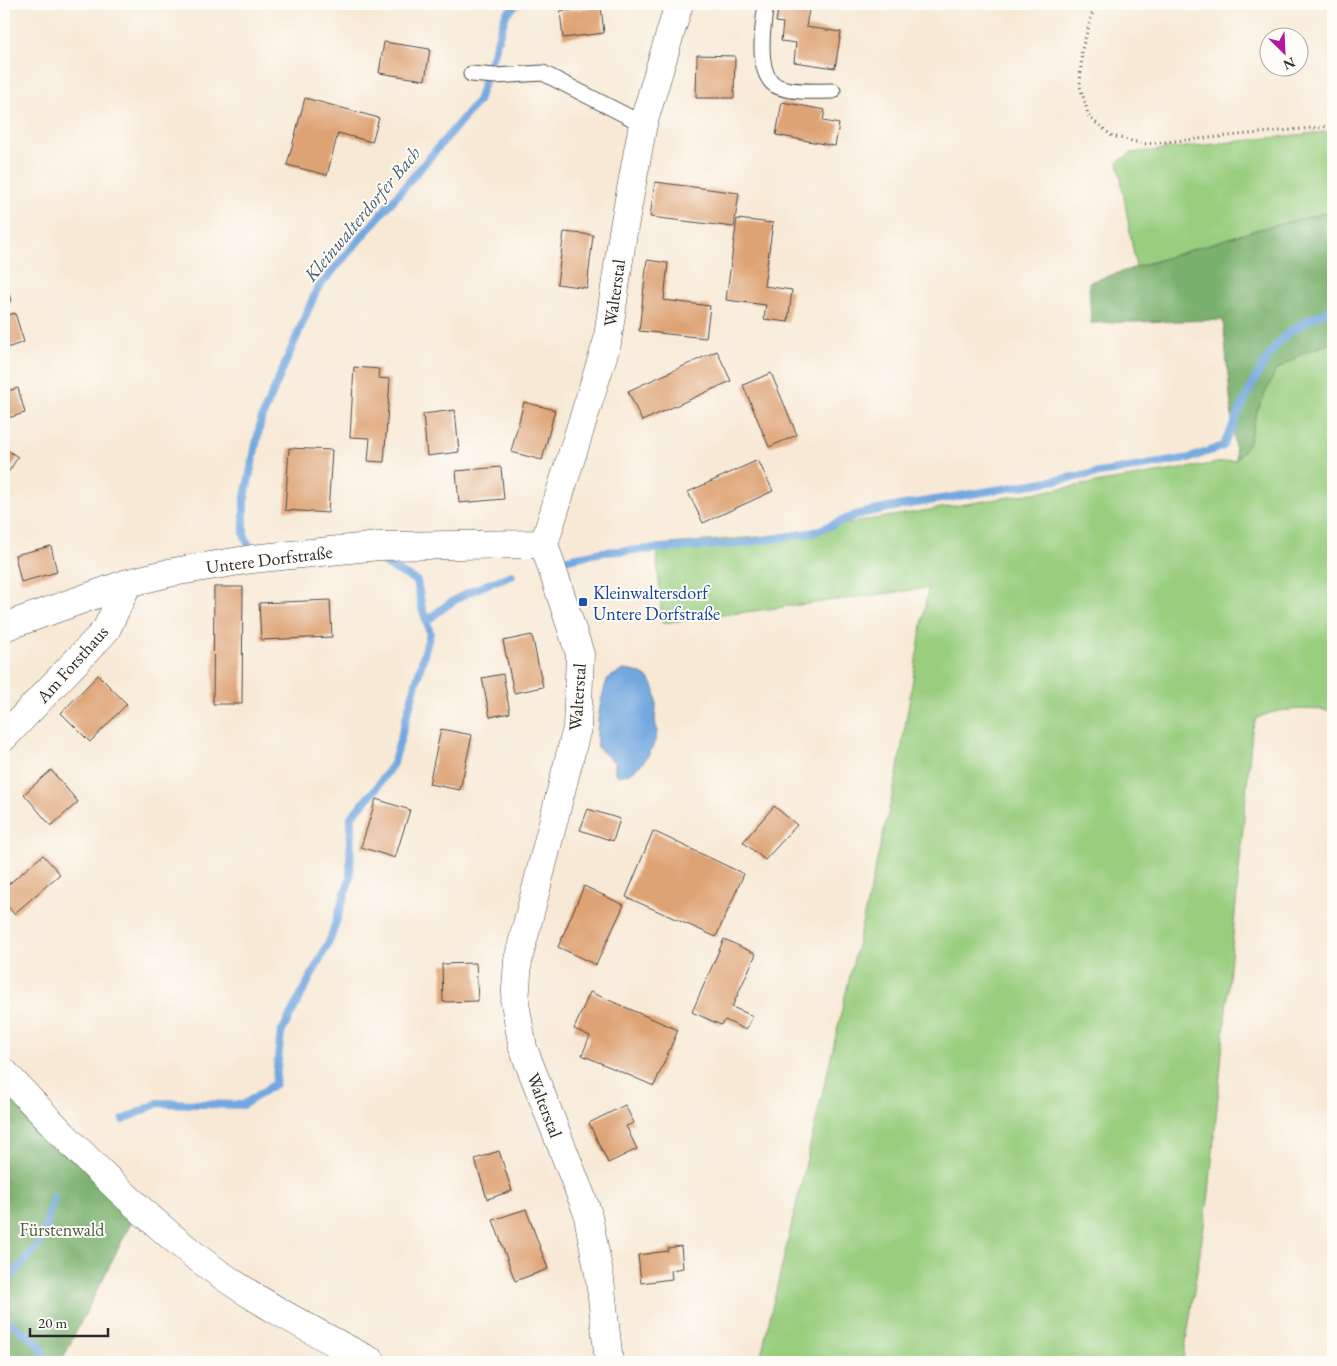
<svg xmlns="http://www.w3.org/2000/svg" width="1337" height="1366" font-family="'EB Garamond',serif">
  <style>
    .green { fill: #99ce7f; stroke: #627c55 }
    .forest { fill: #7ab16e; stroke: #526e4c }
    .water { fill: #72a7df; stroke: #4e6985 }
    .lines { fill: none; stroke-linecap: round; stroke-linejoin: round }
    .stream { stroke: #72a7df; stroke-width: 8 }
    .building { fill: #dea375 }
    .service-casing { stroke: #4a4845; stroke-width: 17 }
    .minor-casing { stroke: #4a4845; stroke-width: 29 }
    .primary-casing { stroke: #4a4845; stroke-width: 29 }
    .path { stroke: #4a4845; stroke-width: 3; stroke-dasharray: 1 4; stroke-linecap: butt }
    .service { stroke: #fff; stroke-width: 15 }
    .minor { stroke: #fff; stroke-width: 28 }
    .primary { stroke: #fff; stroke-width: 28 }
    .transit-dot { fill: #1a4fb4; stroke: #fdfcf7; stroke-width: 2 }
    .labels { text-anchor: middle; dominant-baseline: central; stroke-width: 4; stroke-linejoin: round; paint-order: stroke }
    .street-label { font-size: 18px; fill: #2b2b2b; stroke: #fdfcf7 }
    .transit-label { font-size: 18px; fill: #164399; stroke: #fdfcf7; text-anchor: start }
    .park-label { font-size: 18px; fill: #4c5c44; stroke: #fdfcf7 }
    .water-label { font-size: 19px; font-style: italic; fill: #475d73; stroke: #fdfcf7 }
  </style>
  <rect width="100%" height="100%" fill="#fdfcf7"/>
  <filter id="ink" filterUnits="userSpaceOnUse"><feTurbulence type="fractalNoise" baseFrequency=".02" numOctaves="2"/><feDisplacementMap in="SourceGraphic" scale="10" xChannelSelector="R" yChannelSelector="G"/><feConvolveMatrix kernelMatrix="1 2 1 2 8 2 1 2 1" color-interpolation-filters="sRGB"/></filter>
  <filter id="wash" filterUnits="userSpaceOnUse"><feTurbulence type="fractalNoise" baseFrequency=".0096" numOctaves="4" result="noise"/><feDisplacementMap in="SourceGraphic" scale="20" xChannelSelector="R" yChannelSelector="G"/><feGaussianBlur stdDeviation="1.12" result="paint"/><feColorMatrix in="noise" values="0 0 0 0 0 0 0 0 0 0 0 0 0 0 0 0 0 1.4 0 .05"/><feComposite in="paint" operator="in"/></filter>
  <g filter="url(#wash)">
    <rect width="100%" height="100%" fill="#f8e9d6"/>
    <!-- green -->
    <path class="green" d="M1333,131V211L1252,231L1136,267L1118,162L1131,153Z
      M1333,342V710C1308,710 1279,706 1256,719L1252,731L1209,1193L1183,1362H763L761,1355L897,775L928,588L662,623L656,545L770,536L1236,460L1249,442L1257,411L1276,370L1304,353Z"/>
    <!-- forest -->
    <path class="forest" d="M1333,211V342L1304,353L1276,370L1257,411L1249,442L1236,460L1223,320L1091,323L1089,282L1252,231Z
      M4,1084L133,1219L61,1362H4Z"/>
    <!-- water -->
    <path class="water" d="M624,670C657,673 658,692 655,720C655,723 657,727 657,731C654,752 641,772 619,776L615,773V763L597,747C596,724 600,699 608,678Z"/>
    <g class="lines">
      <!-- stream -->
      <path class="stream" d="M249,546L244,534V502L261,420L317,289L478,101L506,14L517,4
        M568,559L603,552L737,544L812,533L859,514L898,506L1190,458L1223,446C1239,414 1256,371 1278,343C1289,329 1317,315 1333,309
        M426,622C455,596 476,588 512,575
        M123,1120L158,1103L243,1105L275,1084L281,1033L330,940L350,878L351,817L375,790L394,762L430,633L422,608L417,581L385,564
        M4,1285L42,1240L54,1196
        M4,1311L6,1319L40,1345L45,1362"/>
    </g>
    <g id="blocks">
      <!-- building -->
      <path class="building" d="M779,4H810L806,27L841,32L835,68L794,62L796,43L781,41L783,23L776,22Z
        M601,7L604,33L563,38L560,11Z
        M384,42L430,49L425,80L379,73Z
        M697,55L735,56L734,98H696Z
        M305,98L379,118L372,142L338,133L327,175L287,165Z
        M782,102L825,110L823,121L839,124L835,146L776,135Z
        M655,182L739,193L734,227L650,217Z
        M737,219L773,223L764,286L792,290L788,322L764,319L766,305L726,300Z
        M564,232L593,235L587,288L557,284Z
        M647,260L668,263L664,300L710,306L706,338L639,331Z
        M4,287H7L11,301L4,303Z
        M15,313L24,342L7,348L4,336V316Z
        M717,351L731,381L642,421L628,391Z
        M354,367L379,369L378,378L390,379L384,462L368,461L370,438L350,437Z
        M771,373L797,435L769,447L743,385Z
        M18,388L25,413L4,419V392Z
        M524,402L555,410L542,460L511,452Z
        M455,410L459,452L427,456L423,414Z
        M4,448L18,457L4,479Z
        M289,448L332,450L328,513L285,510Z
        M758,460L773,491L703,523L688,492Z
        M501,467L504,499L459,503L456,471Z
        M51,546L57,572L21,582L15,555Z
        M214,587H243L242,704H213Z
        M330,600L332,637L261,640L259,603Z
        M532,635L543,687L514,693L503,641Z
        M503,674L510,713L490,717L482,678Z
        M98,675L127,704L90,742L61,713Z
        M441,729L472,735L460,790L429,784Z
        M51,770L78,802L51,826L24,794Z
        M376,799L410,810L395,858L361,847Z
        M774,806L797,825L765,860L743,842Z
        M588,809L620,819L613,841L580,830Z
        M653,831L744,874L716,937L626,897Z
        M43,855L60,874L14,914L4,902V888Z
        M584,886L624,905L596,965L558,947Z
        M724,939L756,954L732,1007L753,1016L746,1030L725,1020L721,1025L692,1012Z
        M476,963L478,1001L443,1002L442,964Z
        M590,992L678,1030L654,1086L582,1055L590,1036L574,1029Z
        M625,1105L634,1123L626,1126L637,1149L608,1163L589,1123Z
        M499,1151L512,1191L487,1199L475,1159Z
        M526,1209L548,1269L515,1281L493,1220Z
        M681,1246L683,1268L671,1270L672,1279L641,1283L638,1255L668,1251V1248Z"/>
    </g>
  </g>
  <g filter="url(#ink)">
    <use href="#blocks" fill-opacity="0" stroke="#4a4845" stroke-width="1"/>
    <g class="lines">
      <!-- service casing -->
      <g class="service-casing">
        <path id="service" d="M766,4C763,24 754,78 779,87C795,93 817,91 833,91
          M471,74L495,76L543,73L643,124"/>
      </g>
      <!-- minor casing -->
      <g class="minor-casing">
        <path id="minor" d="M4,627L128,583L173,572L252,559L379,546L544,544
          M4,737L106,630L128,583
          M609,1362L600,1279L587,1211L523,1048L515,1003L518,960L577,728L580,654L544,544L607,343L623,232L643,124L679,4"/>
      </g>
      <!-- primary casing -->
      <g class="primary-casing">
        <path id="primary" d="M4,1072C64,1137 125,1200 194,1255C249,1298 311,1330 372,1362"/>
      </g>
      <!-- path -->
      <path class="path" d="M1095,4L1082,49L1080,86L1089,117L1112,136L1144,144L1333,126"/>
      <!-- service -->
      <use href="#service" class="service"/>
      <!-- minor -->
      <use href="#minor" class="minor"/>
      <!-- primary -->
      <use href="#primary" class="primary"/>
    </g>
  </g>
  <!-- markers -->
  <rect class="transit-dot" x="578" y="597" width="10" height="10" rx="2.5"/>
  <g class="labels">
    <!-- street labels -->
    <g class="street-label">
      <text transform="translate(614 293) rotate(-82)">Walterstal</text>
      <text transform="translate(269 559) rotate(-7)">Untere Dorfstraße</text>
      <text transform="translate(72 664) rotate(-48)">Am Forsthaus</text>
      <text transform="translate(577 697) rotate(-86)">Walterstal</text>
      <text transform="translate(545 1105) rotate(69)">Walterstal</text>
    </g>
    <!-- transit labels -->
    <g class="transit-label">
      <text x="593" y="592">Kleinwaltersdorf<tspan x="593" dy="21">Untere Dorfstraße</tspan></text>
    </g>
    <!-- park labels -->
    <g class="park-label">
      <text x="62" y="1229">Fürstenwald</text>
    </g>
    <!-- water labels -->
    <g class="water-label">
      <text transform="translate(362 214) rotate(-50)">Kleinwalterdorfer Bach</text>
    </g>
  </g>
  <!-- margin -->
  <rect width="1337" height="1366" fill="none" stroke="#fdfcf7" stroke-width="20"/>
  <!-- north arrow -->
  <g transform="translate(1284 52) rotate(156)"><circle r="24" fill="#fdfcf7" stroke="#a9a8a5"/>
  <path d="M0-4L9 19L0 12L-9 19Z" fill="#b5179e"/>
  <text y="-8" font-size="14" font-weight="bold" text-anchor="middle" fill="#2b2b2b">N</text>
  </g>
  <!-- scale -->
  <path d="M30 1328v8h78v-8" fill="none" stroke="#2b2b2b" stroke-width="2.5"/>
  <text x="38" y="1328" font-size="15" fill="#2b2b2b" stroke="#fdfcf7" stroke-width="4" paint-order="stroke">20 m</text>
</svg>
